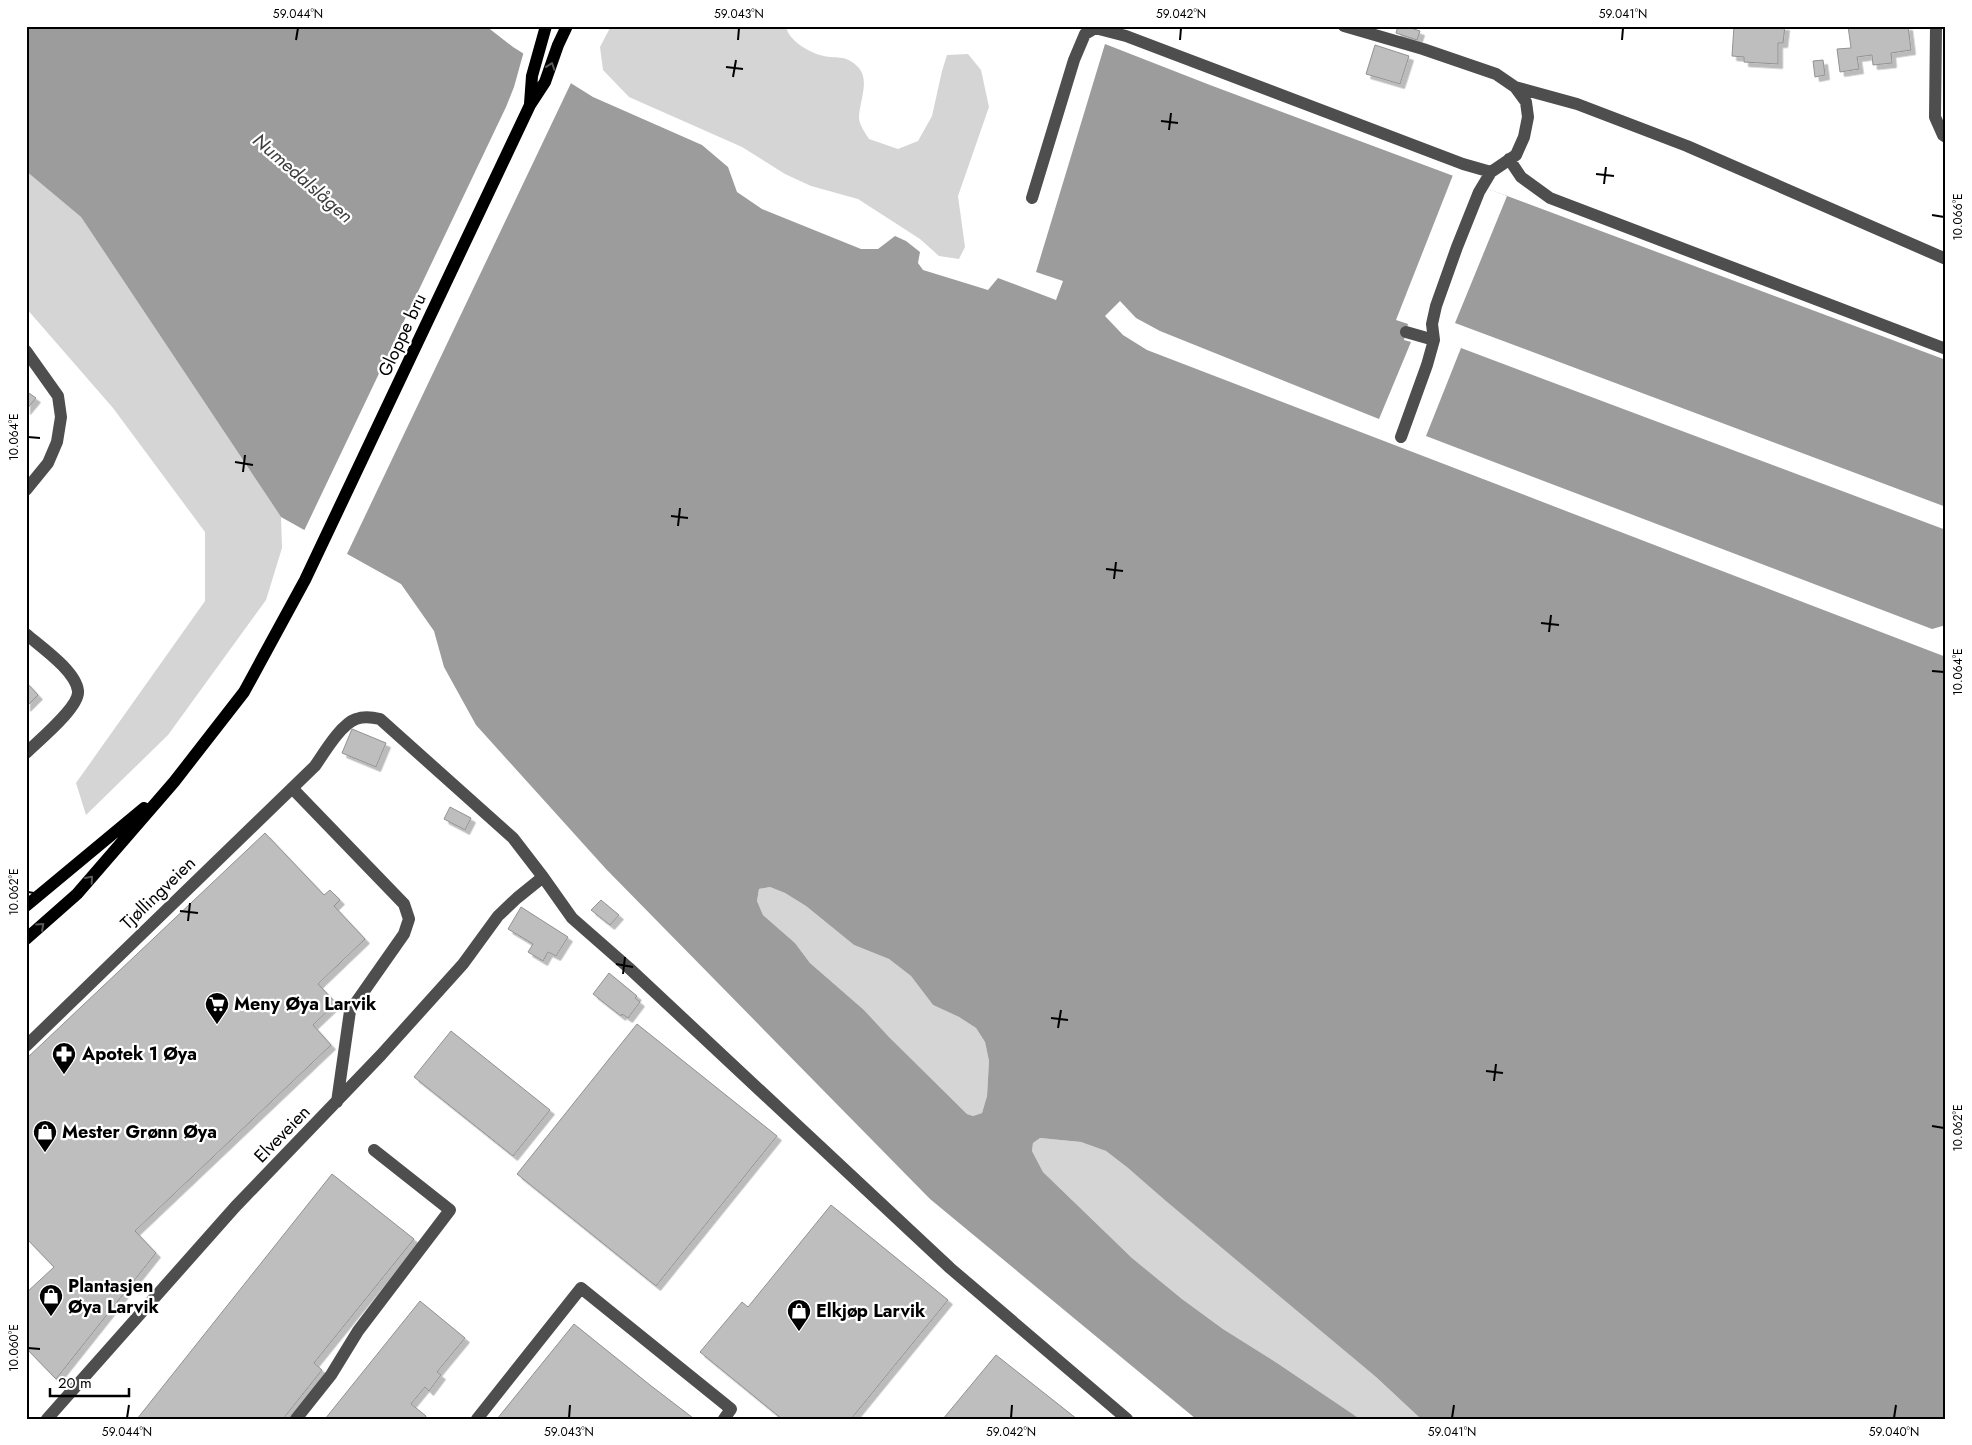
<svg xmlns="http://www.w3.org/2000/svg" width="1972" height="1445" font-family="Jost,sans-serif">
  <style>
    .green { fill: #d5d5d5 }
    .water { fill: #9c9c9c; fill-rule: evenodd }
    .pier { fill: #fff }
    .building { fill: #bebebe; stroke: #929292; filter: url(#shadow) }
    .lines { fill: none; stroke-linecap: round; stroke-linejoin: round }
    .minor { stroke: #4e4e4e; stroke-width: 12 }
    .major { stroke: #000; stroke-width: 12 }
    .oneway { stroke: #595959 }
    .ticks { fill: none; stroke: #000; stroke-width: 2 }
    .labels { text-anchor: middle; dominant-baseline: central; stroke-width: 4.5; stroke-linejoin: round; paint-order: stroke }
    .street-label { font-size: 18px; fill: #000; stroke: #fff }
    .poi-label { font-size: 18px; font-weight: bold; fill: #000; stroke: #fff; text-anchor: start }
    .water-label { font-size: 19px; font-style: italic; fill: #3d3d3d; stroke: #fff }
    .neatline { fill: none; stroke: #000; stroke-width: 2 }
    .ticks-label { font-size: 12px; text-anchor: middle; fill: #000 }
  </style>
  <defs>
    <filter id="shadow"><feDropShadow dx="4.5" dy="4.5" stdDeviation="0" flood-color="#0004"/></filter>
  </defs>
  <rect width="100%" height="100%" fill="#fff"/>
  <!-- green -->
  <path class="green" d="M611,26H786C788,40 807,51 820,55C836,60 845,53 859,68C870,81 859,103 859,118C859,124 865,133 869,139L898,149L918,141L932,116L942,71L947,55L968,54L981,70L989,107L958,196L965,247L959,259L939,256L920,239L858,199L811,186L785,174L742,147L629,97L603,70L600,47Z
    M26,171L81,217L281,517L282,548L266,600L168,735L86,815L76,783L205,601V532L113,408L26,308Z
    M770,887L785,893L806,906L854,945L889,959L911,976L933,1005L959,1017L976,1028L985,1042L989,1061L987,1096L982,1113L973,1116L967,1114L889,1037L864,1010L810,963L795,943L763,915L757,901L759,889Z
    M1040,1138L1081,1142L1106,1151L1128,1168L1376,1377L1421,1419H1360L1277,1363L1223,1329L1182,1299L1132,1258L1043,1172L1032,1151L1033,1143Z"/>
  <!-- water -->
  <path class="water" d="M26,26H486L513,47L593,97L702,145L728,167L737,192L762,209L861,249H878L895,236L906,241L920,252L918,263L923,270L988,290L998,278L1056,300L1063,281L1036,272L1105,44L1210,85L1946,360V1419H1421L1376,1377L1166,1201L1128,1168L1106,1151L1081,1142L1040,1138L1033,1143L1032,1151L1043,1172L1132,1258L1182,1299L1223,1329L1277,1363L1360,1419H1196L930,1199L606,869L476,725L444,667L434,631L401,584L281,517L81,217L26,171ZM770,887L785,893L806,906L854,945L889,959L911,976L933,1005L959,1017L976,1028L985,1042L989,1061L987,1096L982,1113L973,1116L967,1114L889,1037L864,1010L810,963L795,943L763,915L757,901L759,889Z"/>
  <!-- pier -->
  <path class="pier" d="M524,51L572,81L346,556L303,533L506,107L514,87Z
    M1453,175L1507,196L1455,323L1946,507V530L1461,348L1426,436L1932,629L1946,625V657L1147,350L1123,335L1105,316L1120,301L1136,318L1160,331L1379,419L1411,342L1404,340L1408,324L1396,320Z"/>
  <!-- building -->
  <path class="building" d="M1398,26H1405L1420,31L1417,40L1396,33Z
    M1734,26H1785L1783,43H1778V64L1744,62V57L1732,56Z
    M1848,26H1908L1911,50L1891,53L1892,63L1873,65L1872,55L1857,57L1859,69L1840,72L1837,49L1851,48Z
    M1375,45L1409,56L1400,84L1366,74Z
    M1823,60L1825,75L1815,77L1813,61Z
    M26,391L36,398L26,410Z
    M26,682L38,695L26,707Z
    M352,729L386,743L376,767L342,753Z
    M450,807L471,818L465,830L444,819Z
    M265,833L324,895L330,890L340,900L334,906L365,939L318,984L336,1003L313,1025L331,1045L135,1231L156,1253L56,1379L26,1348V1293L54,1267L26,1238V1059Z
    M601,900L619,915L610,925L591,910Z
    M521,907L568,937L556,956L548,952L543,961L528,952L533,944L508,929Z
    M609,973L637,996L635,998L640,1002L628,1018L622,1014L621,1016L593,994Z
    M637,1024L777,1136L656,1286L517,1174Z
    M451,1031L550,1110L513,1156L414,1077Z
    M332,1174L414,1239L314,1363L322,1370L283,1419H137Z
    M831,1205L948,1300L851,1419H782L700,1352L742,1302L748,1307Z
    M420,1301L465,1338L437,1372L441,1375L429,1391L425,1387L411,1404L426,1416L424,1419H325Z
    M574,1324L650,1385L693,1418L497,1419Z
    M996,1355L1077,1419H943Z"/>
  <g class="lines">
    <!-- minor -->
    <path class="minor" d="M1344,26L1423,49L1496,74L1515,87L1526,102L1528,117L1524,137L1516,155L1491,172L1479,192L1457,247L1436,306L1432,324L1434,340L1427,365L1401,437
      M1936,26L1935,117L1943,135L1946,137
      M1515,87L1577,104L1687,146L1946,259
      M1509,159L1521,177L1550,198L1946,349
      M1032,198L1074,60L1085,34L1095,28L1126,36L1463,164L1491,172
      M1406,332L1434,340
      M26,351L58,396L61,417L57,442L48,463L26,490
      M26,634C41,647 76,671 78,691C80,707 38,741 26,753
      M292,788L404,904L409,919L404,934L350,1011L337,1102
      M26,1046L315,766C324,753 341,724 356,719C364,716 372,717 380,719L513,838L543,877L572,918L629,968L950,1268L1127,1419
      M47,1419L235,1207L381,1055L463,964L498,916L517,898L543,877
      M296,1419L331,1375L358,1331L450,1210L374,1150
      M477,1419L581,1288L731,1409L724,1419"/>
    <!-- major -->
    <path class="major" d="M530,104L532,76L546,26
      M26,906L144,808
      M26,939L77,894L174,782L244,692L305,580L530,105L545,82L558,45L567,26"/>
  </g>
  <!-- one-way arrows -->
  <defs><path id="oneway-chevron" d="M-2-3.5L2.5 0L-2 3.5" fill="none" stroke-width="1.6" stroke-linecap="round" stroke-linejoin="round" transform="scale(1.25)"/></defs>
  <g class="oneway">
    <use href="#oneway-chevron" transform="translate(551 66) rotate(-71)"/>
    <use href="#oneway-chevron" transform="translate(90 879) rotate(-49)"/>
    <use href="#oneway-chevron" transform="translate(41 926) rotate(-42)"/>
  </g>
  <!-- ticks -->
  <path class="ticks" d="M296,40L298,28M738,40L739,28M1180,40L1181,28M1622,40L1623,28M726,67L743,69M733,77L736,60M1161,121L1178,123M1169,130L1171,113M1596,174L1614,176M1604,184L1606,167M1932,215L1944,217M28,437L40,438M235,462L253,465M243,472L245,455M671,516L688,518M678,526L680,508M1106,569L1123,571M1114,579L1116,562M1541,623L1559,625M1549,632L1551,615M1932,671L1944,672M28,892L40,894M180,911L198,913M188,921L190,903M616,964L633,967M623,974L625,957M1051,1018L1068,1020M1058,1028L1061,1010M1486,1071L1503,1073M1494,1081L1496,1064M1932,1126L1944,1128M28,1348L40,1349M127,1418L129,1405M569,1418L570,1405M1011,1418L1012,1405M1452,1418L1454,1405M1894,1418L1896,1405"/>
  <!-- icons -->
  <defs>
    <g id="supermarket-pin" transform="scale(1.25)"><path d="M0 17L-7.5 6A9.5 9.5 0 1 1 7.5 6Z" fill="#000" stroke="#fff"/><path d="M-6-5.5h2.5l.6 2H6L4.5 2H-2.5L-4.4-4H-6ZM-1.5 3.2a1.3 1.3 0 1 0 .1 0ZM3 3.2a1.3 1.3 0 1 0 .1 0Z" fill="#fff"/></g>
    <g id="pharmacy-pin" transform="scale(1.25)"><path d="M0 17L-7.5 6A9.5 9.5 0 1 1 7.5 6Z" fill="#000" stroke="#fff"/><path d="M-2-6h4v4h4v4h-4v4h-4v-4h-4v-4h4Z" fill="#fff"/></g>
    <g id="shop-pin" transform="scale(1.25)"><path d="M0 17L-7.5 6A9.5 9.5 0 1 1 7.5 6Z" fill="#000" stroke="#fff"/><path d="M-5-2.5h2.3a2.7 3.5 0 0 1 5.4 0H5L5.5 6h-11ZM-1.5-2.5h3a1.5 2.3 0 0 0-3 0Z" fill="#fff"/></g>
  </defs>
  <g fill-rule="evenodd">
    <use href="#supermarket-pin" x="217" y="1004"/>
    <use href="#pharmacy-pin" x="64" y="1054"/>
    <use href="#shop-pin" x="45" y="1132"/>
    <use href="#shop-pin" x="51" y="1296"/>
    <use href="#shop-pin" x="799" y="1311"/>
  </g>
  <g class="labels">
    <!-- street labels -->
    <g class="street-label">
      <text transform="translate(402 335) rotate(-65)">Gloppe bru</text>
      <text transform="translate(158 893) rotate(-44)">Tjøllingveien</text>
      <text transform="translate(282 1134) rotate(-46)">Elveveien</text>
    </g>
    <!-- poi labels -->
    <g class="poi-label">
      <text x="234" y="1004">Meny Øya Larvik</text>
      <text x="82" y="1054">Apotek 1 Øya</text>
      <text x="62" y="1132">Mester Grønn Øya</text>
      <text x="68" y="1286">Plantasjen<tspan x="68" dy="21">Øya Larvik</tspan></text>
      <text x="816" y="1311">Elkjøp Larvik</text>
    </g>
    <!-- water labels -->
    <g class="water-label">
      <text transform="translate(303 178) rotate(41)">Numedalslågen</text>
    </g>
  </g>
  <!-- border -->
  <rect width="1972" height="1445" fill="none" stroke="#ffffff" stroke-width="55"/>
  <!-- scale -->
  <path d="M50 1388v8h79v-8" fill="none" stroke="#000000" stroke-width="2.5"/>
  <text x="58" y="1388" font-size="15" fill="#000000" stroke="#ffffff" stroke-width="4" paint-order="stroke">20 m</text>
  <rect x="28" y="28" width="1916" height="1390" class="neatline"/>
  <g class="ticks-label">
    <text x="298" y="18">59.044°N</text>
    <text x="739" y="18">59.043°N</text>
    <text x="1181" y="18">59.042°N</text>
    <text x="1623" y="18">59.041°N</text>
    <text transform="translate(1958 217) rotate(-90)" y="4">10.066°E</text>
    <text transform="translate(14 437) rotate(-90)" y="4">10.064°E</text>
    <text transform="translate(1958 672) rotate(-90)" y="4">10.064°E</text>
    <text transform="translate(14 892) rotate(-90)" y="4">10.062°E</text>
    <text transform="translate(1958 1128) rotate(-90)" y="4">10.062°E</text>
    <text transform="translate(14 1348) rotate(-90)" y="4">10.060°E</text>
    <text x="127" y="1436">59.044°N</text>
    <text x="569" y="1436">59.043°N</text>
    <text x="1011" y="1436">59.042°N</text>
    <text x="1452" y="1436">59.041°N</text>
    <text x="1894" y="1436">59.040°N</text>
  </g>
</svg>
